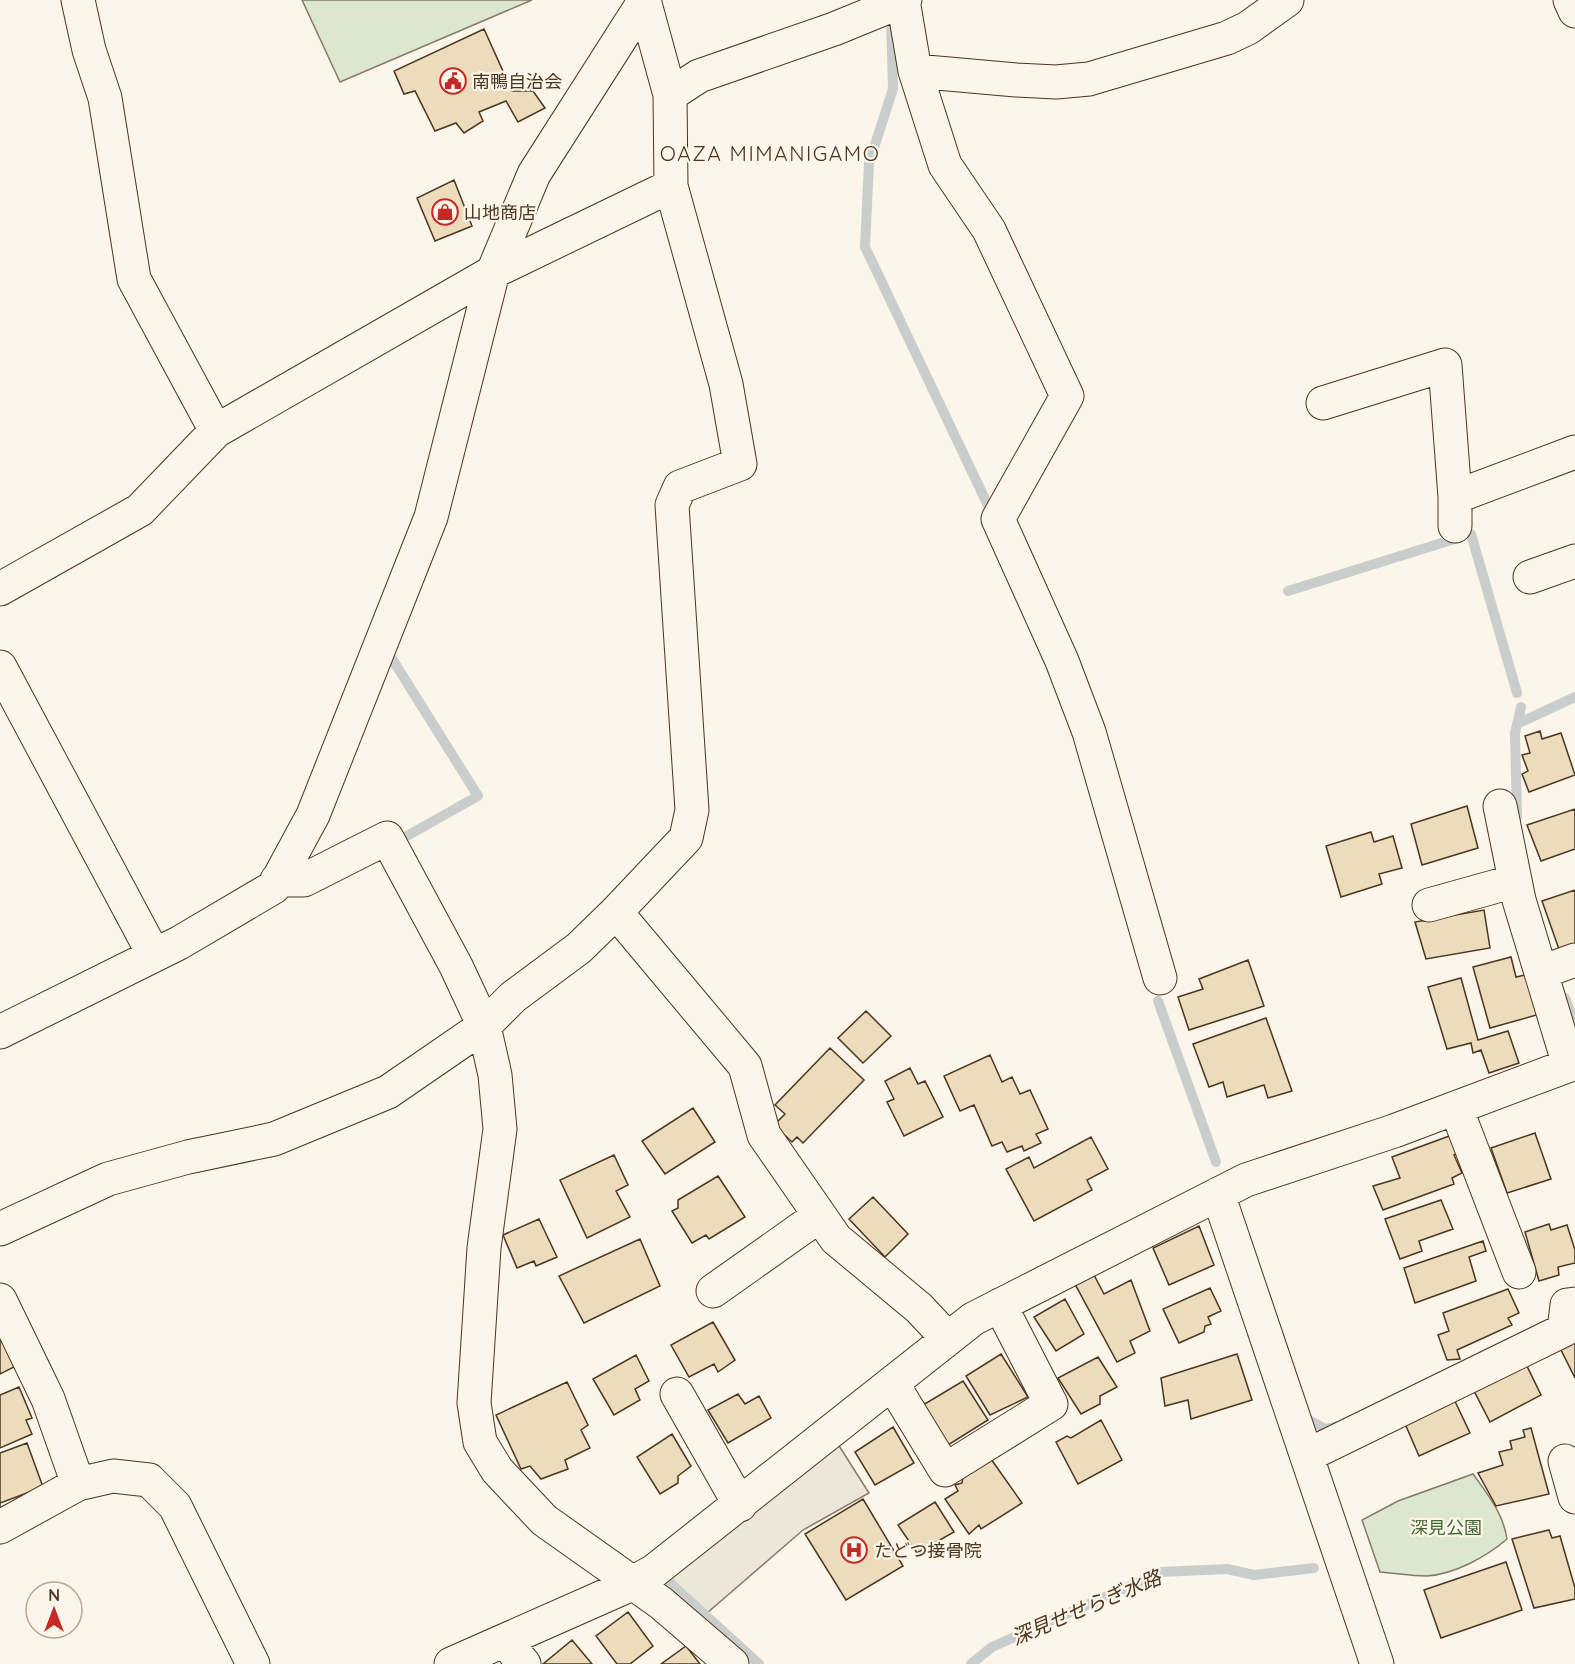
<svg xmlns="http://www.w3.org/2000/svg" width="1575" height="1664" font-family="Quicksand,'Noto Sans JP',sans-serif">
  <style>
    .green { fill: #dce7d0; stroke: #887966; stroke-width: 1.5 }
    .parking { fill: #ede7d9; stroke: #887966; stroke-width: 1.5 }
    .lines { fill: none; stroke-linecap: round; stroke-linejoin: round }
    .stream { stroke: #c9cecd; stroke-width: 10 }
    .building { fill: #ecdcbc; stroke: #4a3520; stroke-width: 1.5 }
    .minor-casing { stroke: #4a3520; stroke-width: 35 }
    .minor { stroke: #fbf6e9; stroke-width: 33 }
    .labels { text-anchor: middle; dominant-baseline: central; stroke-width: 4.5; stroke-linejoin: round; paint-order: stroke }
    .poi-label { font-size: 18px; fill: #4a3520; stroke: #fbf6e9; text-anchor: start }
    .park-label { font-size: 18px; fill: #436837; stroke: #fbf6e9 }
    .water-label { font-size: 20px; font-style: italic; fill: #4a3520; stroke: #fbf6e9 }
    .quarter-label { font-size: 21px; letter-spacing: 1.5px; fill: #4a3520; stroke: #fbf6e9 }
  </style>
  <rect width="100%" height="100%" fill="#fbf6e9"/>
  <!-- green -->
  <path class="green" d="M302,0H532L340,82Z
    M1473,1474C1488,1495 1503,1513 1507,1539C1486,1557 1455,1574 1427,1576C1411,1576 1395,1573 1380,1572L1362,1520L1398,1501Z"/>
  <!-- parking -->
  <path class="parking" d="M836,1441L869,1493L803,1530L707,1613L670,1579Z"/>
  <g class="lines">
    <!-- stream -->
    <path class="stream" d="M891,18L893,89L869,163L865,247L993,516
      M1471,534L1517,693
      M1288,591L1461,537
      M389,654L478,796L398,841L400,844
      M1517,724L1575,697
      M1517,817L1515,733L1521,707
      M1565,998L1575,1023
      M1158,1001L1216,1162
      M1303,1413L1304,1417L1325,1429L1338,1426
      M670,1583L759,1664
      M971,1664L992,1647L1161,1572L1227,1569L1254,1575L1314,1568"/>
  </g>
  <!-- building -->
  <path class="building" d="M484,29L512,91H533L545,108L518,122L506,101L479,112L483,121L464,133L456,123L435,131L415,91L404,94L394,71Z
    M454,180L472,226L435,241L417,198Z
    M1540,731L1542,739L1561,733L1575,775L1529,792L1522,774L1528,771L1522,755L1530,753L1525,736Z
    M1467,806L1478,848L1422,865L1411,824Z
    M1575,809V849L1541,861L1527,825Z
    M1371,832L1374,842L1393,836L1402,868L1379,874L1382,884L1341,897L1326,846Z
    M1575,890V947L1560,952L1542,901Z
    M1484,910L1490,948L1426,959L1415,922Z
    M1511,957L1516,977L1530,974L1540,1014L1490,1028L1473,967Z
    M1248,960L1264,1006L1189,1030L1178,997L1203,989L1199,979Z
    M1461,978L1478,1040L1508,1031L1519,1063L1489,1073L1481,1050L1473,1053L1471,1043L1447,1049L1428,987Z
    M866,1011L891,1036L863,1063L838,1038Z
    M1266,1018L1292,1091L1268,1098L1264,1085L1227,1097L1223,1082L1209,1087L1193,1044Z
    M830,1048L864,1080L803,1143L797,1137L792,1142L774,1125L785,1114L775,1105Z
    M990,1055L1002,1082L1012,1077L1020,1094L1030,1090L1048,1129L1036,1134L1041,1143L1024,1151L1022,1146L1007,1152L1002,1142L992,1146L974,1105L960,1111L944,1076Z
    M910,1068L918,1084L925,1081L943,1117L904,1136L887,1102L894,1099L885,1081Z
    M693,1108L715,1142L665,1174L642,1141Z
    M1535,1133L1551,1179L1507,1193L1491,1148Z
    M1452,1135L1459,1153L1454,1155L1462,1173L1452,1178L1454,1184L1383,1210L1373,1186L1400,1178L1392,1157Z
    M1091,1137L1108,1169L1087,1180L1092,1190L1034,1221L1006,1169L1029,1157L1034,1168Z
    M614,1155L628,1185L616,1191L630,1217L587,1238L560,1180Z
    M718,1176L745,1217L709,1239L706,1235L692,1243L672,1211L678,1208V1200Z
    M873,1197L908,1234L885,1257L849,1219Z
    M1441,1200L1453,1229L1419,1241L1422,1251L1400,1259L1385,1219Z
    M539,1219L557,1257L536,1266L534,1261L517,1268L503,1235Z
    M1549,1224L1551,1230L1567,1225L1575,1250V1263L1558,1267L1559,1275L1539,1281L1525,1232Z
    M1199,1226L1214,1265L1169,1285L1153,1248Z
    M640,1239L660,1286L584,1323L559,1276Z
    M1483,1241L1486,1251L1469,1257L1476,1281L1415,1303L1404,1268Z
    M1094,1275L1104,1294L1131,1280L1150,1331L1130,1341L1135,1353L1117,1362L1075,1284Z
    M1210,1288L1221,1311L1208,1317L1211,1324L1205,1326L1204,1332L1179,1343L1163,1309Z
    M1508,1289L1519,1313L1508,1318L1512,1325L1457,1350L1460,1359L1447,1360L1438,1335L1449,1331L1443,1313Z
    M1065,1299L1084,1334L1056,1351L1034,1317Z
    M713,1322L735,1360L718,1372L714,1364L689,1377L671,1345Z
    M0,1334L16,1366L0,1374Z
    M1575,1336V1378L1558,1344Z
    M1001,1354L1028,1397L990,1415L966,1376Z
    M1237,1354L1252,1400L1191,1419L1188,1400L1165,1406L1161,1378Z
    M636,1355L649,1381L635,1389L640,1400L614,1415L593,1379Z
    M1098,1357L1117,1387L1100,1396V1404L1081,1414L1058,1378Z
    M1523,1358L1541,1395L1490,1422L1471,1385Z
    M963,1381L988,1420L948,1445L923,1405Z
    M567,1382L588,1425L581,1430L590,1448L565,1460L568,1469L541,1479L530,1466L521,1469L496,1415Z
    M19,1387L32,1418L26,1420L32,1434L0,1448V1395Z
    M738,1394L745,1404L759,1396L771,1418L728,1443L708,1410Z
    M1452,1395L1470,1433L1419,1456L1403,1419Z
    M1101,1420L1122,1460L1078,1484L1056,1442L1067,1436L1071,1438Z
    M893,1427L914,1463L875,1485L855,1452Z
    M1531,1428L1549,1494L1496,1506L1478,1473L1503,1465L1499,1452L1512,1449L1510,1441L1525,1437L1523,1430Z
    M672,1434L691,1466L678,1476V1483L660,1494L637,1457Z
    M27,1443L43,1487L0,1503V1509V1453Z
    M991,1459L1022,1503L981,1529L979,1525L969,1534L945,1499L958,1491L955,1485L962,1483L963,1476Z
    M863,1499L903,1566L846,1600L805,1534Z
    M935,1502L954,1532L917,1553L898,1525Z
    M1549,1530L1552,1538L1560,1536L1575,1588V1599L1534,1608L1512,1539Z
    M1506,1562L1522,1610L1441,1638L1424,1590Z
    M628,1612L653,1646L630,1664H617L596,1636Z
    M572,1640L592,1664H543Z
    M686,1646L700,1664H661Z"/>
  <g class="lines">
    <!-- minor casing -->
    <g class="minor-casing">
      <path id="minor" d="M78,0L89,50L105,98L134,279L216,431
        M644,0L670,95L671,186
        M903,0L915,71L945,165L989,230L1067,396L998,519L1062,661L1089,732L1160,978
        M1570,0L1575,11
        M915,71L1016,80L1056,82L1089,79L1227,38L1248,28L1287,0
        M670,95L699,76L834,29L905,0
        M1323,403L1445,365L1455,497
        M1455,526V497L1575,452
        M1530,577L1575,561
        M0,589L140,510L216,431L493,272L671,186L726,384L740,464L680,487L672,505L692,810L686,838L616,912L579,948L513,997L484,1026L495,1075L500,1129L484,1248L474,1403L480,1442L497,1470L544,1520L661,1603L732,1664
        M0,667L154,955
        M1500,806L1519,900L1569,1065
        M1429,905L1515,881
        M616,912L745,1066L764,1135L836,1239L919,1308L948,1339
        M1542,972L1575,960
        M0,1032L179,943L274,887L313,815L431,517L493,272L534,174L645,0
        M1456,1108L1519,1272
        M1218,1194L1377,1664
        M0,1229L108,1179L188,1157L274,1139L388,1092L484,1026L456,966L387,838L304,880H277
        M713,1291L819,1216
        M0,1300L48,1399L78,1484
        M892,1383L945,1470L1051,1404L1000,1305
        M677,1394L740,1505
        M1308,1455L1564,1330L1567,1305L1575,1304
        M1565,1461L1575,1497
        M0,1527L78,1484L113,1476L149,1480L175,1506L253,1664
        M505,1641L524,1664
        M451,1664L623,1588L654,1571L973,1319L1246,1180L1394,1131L1575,1063"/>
    </g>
    <!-- minor -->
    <use href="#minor" class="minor"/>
  </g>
  <!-- icons -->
  <defs>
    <g id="civic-ring" transform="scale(1.35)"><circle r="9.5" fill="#fbf6e9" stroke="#c62828" stroke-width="1.5"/><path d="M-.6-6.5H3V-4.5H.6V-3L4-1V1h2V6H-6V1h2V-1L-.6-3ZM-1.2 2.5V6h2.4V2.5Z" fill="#c62828"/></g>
    <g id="shop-ring" transform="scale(1.35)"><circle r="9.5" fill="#fbf6e9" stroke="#c62828" stroke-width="1.5"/><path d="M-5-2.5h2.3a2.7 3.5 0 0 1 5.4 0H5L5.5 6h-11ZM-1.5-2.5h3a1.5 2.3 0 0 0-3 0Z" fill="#c62828"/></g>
    <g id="hospital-ring" transform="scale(1.35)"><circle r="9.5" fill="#fbf6e9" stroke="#c62828" stroke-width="1.5"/><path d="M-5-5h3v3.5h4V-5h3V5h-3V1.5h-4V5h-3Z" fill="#c62828"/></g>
  </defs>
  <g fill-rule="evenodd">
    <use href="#civic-ring" x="453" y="81"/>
    <use href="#shop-ring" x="445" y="212"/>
    <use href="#hospital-ring" x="854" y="1550"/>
  </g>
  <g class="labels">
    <!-- poi labels -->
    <g class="poi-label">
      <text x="472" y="81">南鴨自治会</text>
      <text x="464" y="212">山地商店</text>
      <text x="874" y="1550">たどつ接骨院</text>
    </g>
    <!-- park labels -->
    <g class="park-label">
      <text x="1446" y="1527">深見公園</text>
    </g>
    <!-- water labels -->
    <g class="water-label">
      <text transform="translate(1086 1607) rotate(-23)">深見せせらぎ水路</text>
    </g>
    <!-- quarter labels -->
    <g class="quarter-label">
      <text x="770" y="153">OAZA MIMANIGAMO</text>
    </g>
  </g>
  <!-- north arrow -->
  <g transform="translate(54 1610)"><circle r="28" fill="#fbf6e9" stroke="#b4a999" stroke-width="1.5"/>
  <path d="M0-4.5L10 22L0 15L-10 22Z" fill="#c62828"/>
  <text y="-9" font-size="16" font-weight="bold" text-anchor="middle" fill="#4a3520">N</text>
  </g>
</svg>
